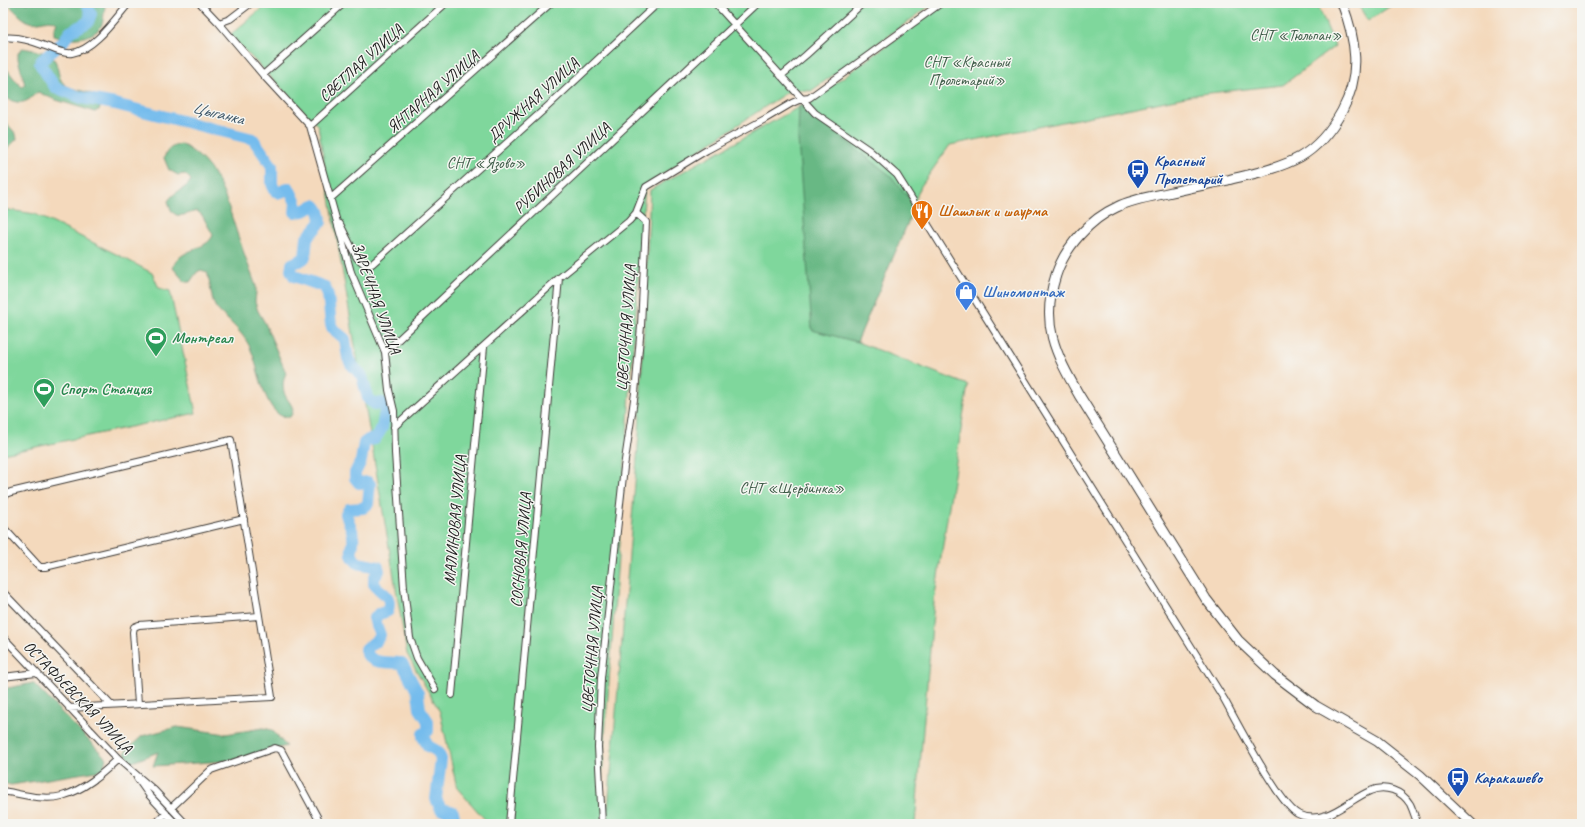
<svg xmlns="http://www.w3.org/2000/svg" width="1585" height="827" font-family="Caveat,sans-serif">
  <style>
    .green { fill: #7fd79c; stroke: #4e7a5c }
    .forest { fill: #67b884; stroke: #426a50 }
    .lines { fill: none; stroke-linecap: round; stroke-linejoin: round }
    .river { stroke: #75bced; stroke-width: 12 }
    .minor-casing { stroke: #3c3834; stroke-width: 8 }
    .secondary-casing { stroke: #3c3834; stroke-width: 11 }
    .minor { stroke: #fff; stroke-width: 6 }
    .secondary { stroke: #fff; stroke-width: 9 }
    .labels { text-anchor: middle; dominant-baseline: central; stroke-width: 3; stroke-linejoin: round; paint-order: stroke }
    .park-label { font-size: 16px; fill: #3f5d49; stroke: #f6f6f2 }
    .street-label { font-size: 16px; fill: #1c1c1c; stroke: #f6f6f2 }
    .transit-label { font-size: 16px; font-weight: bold; fill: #164399; stroke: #f6f6f2; text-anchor: start }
    .food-label { font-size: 16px; font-weight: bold; fill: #c56008; stroke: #f6f6f2; text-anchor: start }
    .shop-label { font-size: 16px; font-weight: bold; fill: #366cbe; stroke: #f6f6f2; text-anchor: start }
    .leisure-label { font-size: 16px; font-weight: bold; fill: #27864d; stroke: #f6f6f2; text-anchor: start }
    .water-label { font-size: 17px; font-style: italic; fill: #3b5465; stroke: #f6f6f2 }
  </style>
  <rect width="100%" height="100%" fill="#f6f6f2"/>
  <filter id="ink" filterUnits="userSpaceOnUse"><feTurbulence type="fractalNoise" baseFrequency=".025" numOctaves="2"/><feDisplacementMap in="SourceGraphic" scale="8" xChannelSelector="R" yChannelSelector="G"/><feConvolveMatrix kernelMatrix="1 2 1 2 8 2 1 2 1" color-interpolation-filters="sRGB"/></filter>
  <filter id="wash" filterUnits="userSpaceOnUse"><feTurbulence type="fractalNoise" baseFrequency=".012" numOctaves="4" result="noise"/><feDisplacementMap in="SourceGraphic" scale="16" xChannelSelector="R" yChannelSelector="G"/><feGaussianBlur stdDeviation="0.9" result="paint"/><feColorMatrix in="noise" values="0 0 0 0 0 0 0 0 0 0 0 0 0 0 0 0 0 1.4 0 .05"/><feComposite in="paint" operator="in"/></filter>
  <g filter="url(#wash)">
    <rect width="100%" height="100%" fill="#f4d9bc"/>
    <!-- green -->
    <path class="green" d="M268,3H934L811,91L792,89L645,186L601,792L608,809L639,434L650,190L815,98L944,3H1317L1335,46L1283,85L1200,94L950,145L921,186L857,342L968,385L934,602L915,824H608V809L607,824H489L457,788L440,712L407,654L318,126L230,35Z
      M1357,3H1395L1368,21Z
      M3,209L35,214L124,258L152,273L159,288L170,291L196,413L3,454Z"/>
    <!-- forest -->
    <path class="forest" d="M7,3H106C103,11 105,20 100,28C90,40 67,40 54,35V29L57,23C50,16 38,25 29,22C21,18 13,9 7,3Z
      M23,48C32,50 43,51 51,56C60,62 56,77 64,84C73,91 86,90 96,96L100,109L95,112L53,99L38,92C34,94 32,98 28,100C20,105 9,101 3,95V65C10,72 14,80 22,87L25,85L18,59V53Z
      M799,105L891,176L915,206L857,342L812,330L798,139Z
      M3,119L16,134L17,139L8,148L3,142Z
      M181,144C218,164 225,196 237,233C243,250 249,268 256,286V292L255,302L258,311L265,323L286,373C283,380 282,387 285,395C289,403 297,408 290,417C265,421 259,367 251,350C247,339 236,327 227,319C223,315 219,312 216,308C210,297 211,284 207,272L201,270L197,272L190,282H185L173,268C178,248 207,251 213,235L202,215L197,211C182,215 173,222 168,201C175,190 186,190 191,180L185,174L178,175L169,170L164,158C167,149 172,146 181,144Z
      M33,683L106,758L103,770L11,785L3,783V689Z
      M177,727L226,734L263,728L272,730L286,746L239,760L153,766L158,752L130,763L125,752L142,736Z"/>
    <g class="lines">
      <!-- river -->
      <path class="river" d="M87,3L91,14L88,22L70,32L62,43L41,61L40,64L55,87L82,98L115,104L253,139L272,166V184L275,191L280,193L287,188H289L296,203L295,212L304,211L314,205C319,208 321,216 321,222L307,238L305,257L303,259L292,264L291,270L294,276L325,287L328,295L331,325L333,329L345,339L348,358L351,364L362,376L368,399L375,404L383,403L386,405L382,428L375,439L368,440L364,443L361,461L355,473V478L359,483L368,482L370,484L368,504L363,508L349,509L346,514C348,522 353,529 353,536C355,549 346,552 358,563L378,567L379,571L374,578V584C383,596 392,593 388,611L379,614L374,618L380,635L377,640L366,649C366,665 392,662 402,663L418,693L420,709L428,721V731L423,734V737L428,746L437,751L441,759L436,799L441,809C455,812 453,808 455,824"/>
    </g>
  </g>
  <g filter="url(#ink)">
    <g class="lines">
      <!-- minor casing -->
      <g class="minor-casing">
        <path id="minor" d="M200,3L219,23L263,75L310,126L351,272L385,352L389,390L394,411L395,453L404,588L410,638L417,658L435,689
          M715,3L815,113L869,150L897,175L1224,699C1237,722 1279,804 1298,814C1325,827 1348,800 1370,791C1385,784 1402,791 1410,804C1413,810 1415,818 1418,824
          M219,23L230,19L251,3
          M3,38C18,36 34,42 48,47C55,50 65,54 72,53C94,50 115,19 129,3
          M263,75L344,3
          M781,76L806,55L863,3
          M310,126L446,3
          M330,199L551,3
          M340,224L357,258L365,264H372L548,106L658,3
          M385,352L758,3
          M394,427L559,278L629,221L636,213L646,187L707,150L765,119L792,103L801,99L809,98L941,3
          M3,495L11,492L231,440L272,697L69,708
          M3,527L36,563L40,567H45L244,519
          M3,592L111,705
          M3,637L118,759L154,790L186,824
          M3,677L36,673
          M452,695L484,347
          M138,704L133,632L134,627L139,625L259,616
          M137,778L149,795L176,824
          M3,791C21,794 44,801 62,796C84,790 102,774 118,759
          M171,808L211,770L275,748L281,750L321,824
          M155,824L166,813
          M509,824L559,278
          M602,824L598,747L601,678L624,467L635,393L641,326L646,222L636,213"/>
      </g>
      <!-- secondary casing -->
      <g class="secondary-casing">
        <path id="secondary" d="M1342,3C1356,40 1362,74 1342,111C1332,129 1319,146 1300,157C1278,169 1252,174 1228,180C1207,184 1185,189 1163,194C1148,197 1131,200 1117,207C1090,219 1065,247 1056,275C1040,324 1055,353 1079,395L1206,599L1238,640L1275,675L1316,706L1377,741L1420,775L1472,824"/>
      </g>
      <!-- minor -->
      <use href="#minor" class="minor"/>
      <!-- secondary -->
      <use href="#secondary" class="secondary"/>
    </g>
  </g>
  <!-- icons -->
  <defs>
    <g id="bus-pin" transform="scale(1.15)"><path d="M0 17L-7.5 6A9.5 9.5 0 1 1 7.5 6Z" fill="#1a4fb4" stroke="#f6f6f2"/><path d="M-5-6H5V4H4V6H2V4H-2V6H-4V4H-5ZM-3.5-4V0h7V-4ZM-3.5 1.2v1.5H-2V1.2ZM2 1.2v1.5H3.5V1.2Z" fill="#fff"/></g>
    <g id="restaurant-pin" transform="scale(1.15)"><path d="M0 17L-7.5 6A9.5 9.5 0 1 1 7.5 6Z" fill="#e8710a" stroke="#f6f6f2"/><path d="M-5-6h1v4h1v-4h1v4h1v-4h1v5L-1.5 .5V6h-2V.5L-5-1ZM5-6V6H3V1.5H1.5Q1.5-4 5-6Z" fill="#fff"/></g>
    <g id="shop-pin" transform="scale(1.15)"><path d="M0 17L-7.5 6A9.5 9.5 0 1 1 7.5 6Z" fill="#3f7fe0" stroke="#f6f6f2"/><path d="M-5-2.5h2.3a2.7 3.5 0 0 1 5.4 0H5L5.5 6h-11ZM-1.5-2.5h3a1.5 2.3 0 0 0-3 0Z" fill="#fff"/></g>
    <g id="stadium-pin" transform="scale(1.15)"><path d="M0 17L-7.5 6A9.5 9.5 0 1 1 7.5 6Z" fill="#2e9e5b" stroke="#f6f6f2"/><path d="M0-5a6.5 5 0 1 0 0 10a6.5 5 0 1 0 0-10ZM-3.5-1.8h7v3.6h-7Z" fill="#fff"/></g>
  </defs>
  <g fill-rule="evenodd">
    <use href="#bus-pin" x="1138" y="170"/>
    <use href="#restaurant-pin" x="922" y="211"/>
    <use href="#shop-pin" x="966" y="292"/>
    <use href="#stadium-pin" x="156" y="338"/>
    <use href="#stadium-pin" x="44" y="389"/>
    <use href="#bus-pin" x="1458" y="778"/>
  </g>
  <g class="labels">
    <!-- park labels -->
    <g class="park-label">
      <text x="1296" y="35">СНТ «Тюльпан»</text>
      <text x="967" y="62">СНТ «Красный<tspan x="967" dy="18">Пролетарий»</tspan></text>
      <text x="486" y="163">СНТ «Язово»</text>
      <text x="792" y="488">СНТ «Щербинка»</text>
    </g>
    <!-- street labels -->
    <g class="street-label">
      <text transform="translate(361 63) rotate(-42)">СВЕТЛАЯ УЛИЦА</text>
      <text transform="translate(433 92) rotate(-41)">ЯНТАРНАЯ УЛИЦА</text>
      <text transform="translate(533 100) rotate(-42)">ДРУЖНАЯ УЛИЦА</text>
      <text transform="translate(562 168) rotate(-43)">РУБИНОВАЯ УЛИЦА</text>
      <text transform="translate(376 298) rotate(70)">ЗАРЕЧНАЯ УЛИЦА</text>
      <text transform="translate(626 328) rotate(-86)">ЦВЕТОЧНАЯ УЛИЦА</text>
      <text transform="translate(455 520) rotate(-85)">МАЛИНОВАЯ УЛИЦА</text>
      <text transform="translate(521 550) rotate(-85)">СОСНОВАЯ УЛИЦА</text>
      <text transform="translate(592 650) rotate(-85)">ЦВЕТОЧНАЯ УЛИЦА</text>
      <text transform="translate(78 697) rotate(46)">ОСТАФЬЕВСКАЯ УЛИЦА</text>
    </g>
    <!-- transit labels -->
    <g class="transit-label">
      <text x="1154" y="161">Красный<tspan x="1154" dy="18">Пролетарий</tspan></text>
      <text x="1474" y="778">Каракашево</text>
    </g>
    <!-- food labels -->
    <g class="food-label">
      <text x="938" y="211">Шашлык и шаурма</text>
    </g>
    <!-- shop labels -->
    <g class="shop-label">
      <text x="982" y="292">Шиномонтаж</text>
    </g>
    <!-- leisure labels -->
    <g class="leisure-label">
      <text x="172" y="338">Монтреал</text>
      <text x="60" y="389">Спорт Станция</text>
    </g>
    <!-- water labels -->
    <g class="water-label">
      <text transform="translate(218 113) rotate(14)">Цыганка</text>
    </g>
  </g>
  <!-- margin -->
  <rect width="1585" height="827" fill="none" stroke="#f6f6f2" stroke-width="16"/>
</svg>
